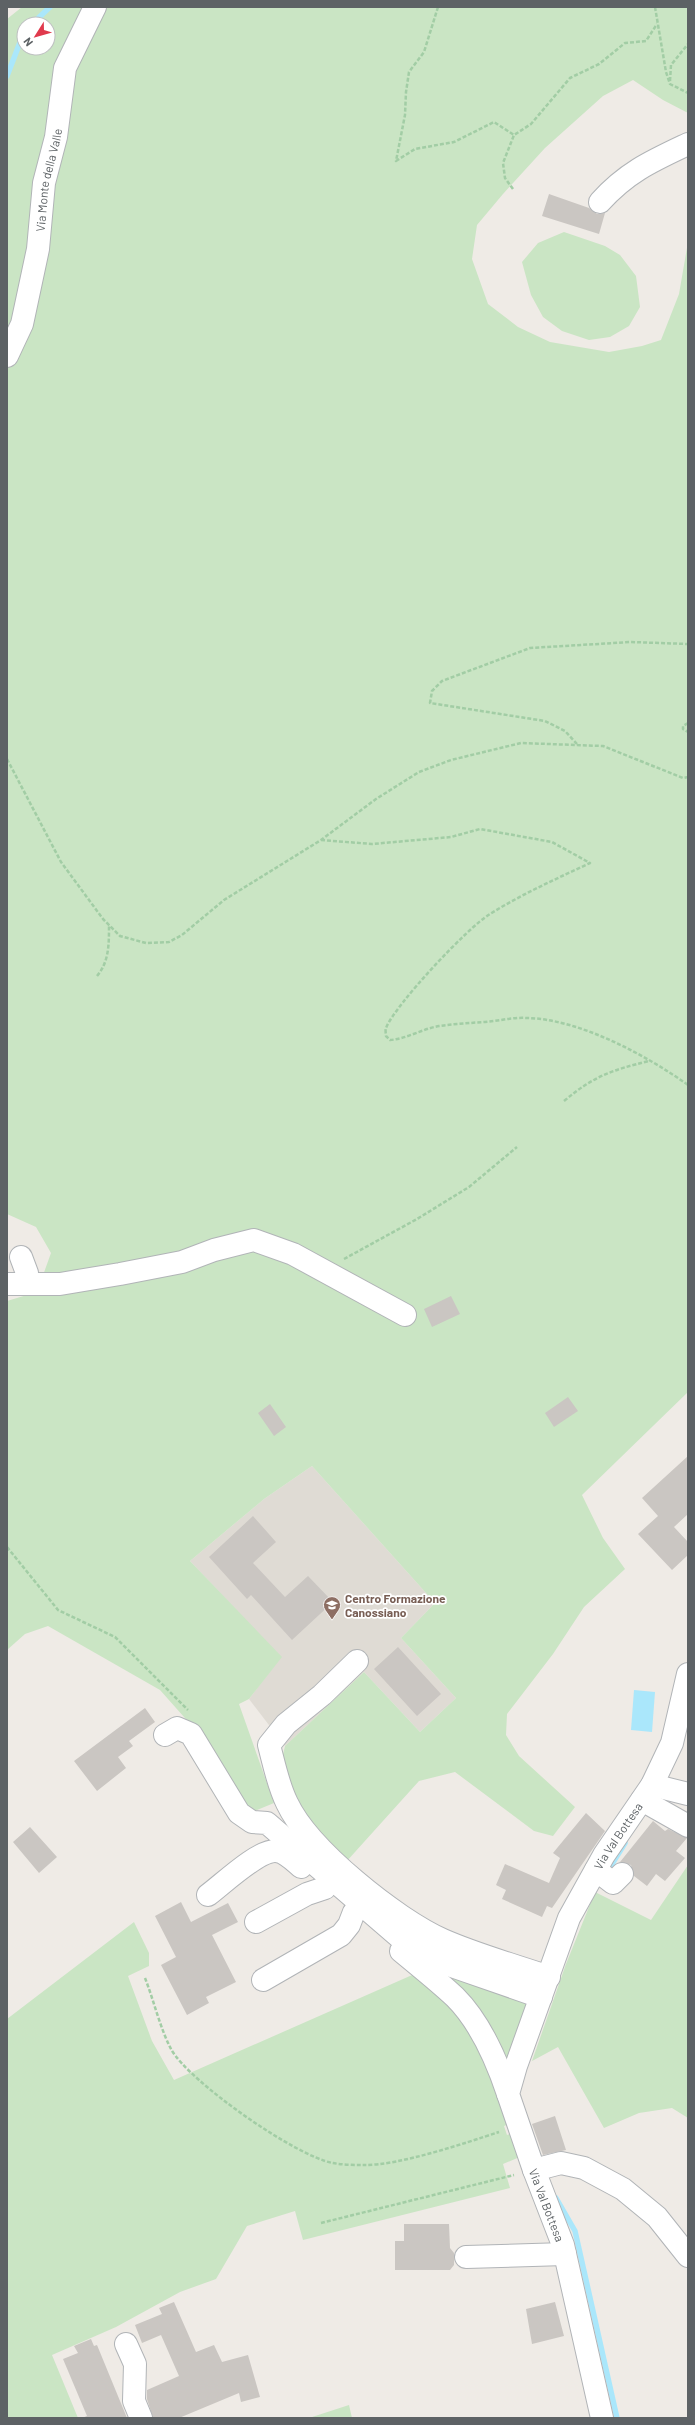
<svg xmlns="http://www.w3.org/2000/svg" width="695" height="2425" font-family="Barlow,sans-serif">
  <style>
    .education { fill: #dfdbd4 }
    .green { fill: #cae5c4; fill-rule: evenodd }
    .water { fill: #aae7fb }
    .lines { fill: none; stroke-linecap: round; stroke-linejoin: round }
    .stream { stroke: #aae7fb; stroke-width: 5.5 }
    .building { fill: #cac6c2 }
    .minor-casing { stroke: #b1b4b7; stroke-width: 24 }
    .path { stroke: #a2cda5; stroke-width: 2.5; stroke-dasharray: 4 2; stroke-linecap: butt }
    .minor { stroke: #fff; stroke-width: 22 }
    .labels { text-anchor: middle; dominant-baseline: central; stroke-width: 3.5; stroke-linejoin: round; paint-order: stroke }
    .street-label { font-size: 12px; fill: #5d6265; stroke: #fff }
    .education-label { font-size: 12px; font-weight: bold; fill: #785e54; stroke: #fff; text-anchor: start }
  </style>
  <rect width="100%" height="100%" fill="#efebe6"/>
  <!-- education -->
  <path class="education" d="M312,1466L435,1603L401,1638L456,1698L420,1732L364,1672L285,1746L249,1699L281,1657L190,1561L264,1499Z"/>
  <!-- green -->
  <path class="green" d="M22,7H688V113L663,100L633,80L603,96L545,148L503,194L477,225L472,259L488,304L518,327L550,342L609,352L642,346L661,340L679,294L688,242V1392L582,1495L603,1538L625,1569L584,1607L553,1654L507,1714L506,1735L519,1756L575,1807L553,1836L534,1831L455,1772L419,1781L346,1862L301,1811L282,1759L285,1746L364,1672L420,1732L456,1698L401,1638L435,1603L312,1466L264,1499L190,1561L282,1657L249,1699L239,1704L274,1803L247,1814L208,1744L160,1690L48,1626L25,1634L7,1650V1301L37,1292L51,1253L36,1227L7,1214V19ZM24,24H48V48H24Z
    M564,232L605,246L620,255L636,276L640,307L629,326L610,337L589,340L562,331L543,317L531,295L522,262L538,243Z
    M688,1865V2118L672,2108L639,2113L604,2128L558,2047L532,2061L566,1964L595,1892L651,1920Z
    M134,1922L149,1953V1966L128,1976L152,2041L174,2080L419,1972L455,2006L490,2067L509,2124L504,2126L507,2135L514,2132L522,2156L503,2164L510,2188L303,2240L295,2211L247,2226L216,2279L180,2292L116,2327L52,2355L78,2418H7V2019Z
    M422,1960L527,2002L515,2041L505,2062Z
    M349,2405L352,2418H309Z"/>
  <!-- water -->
  <path class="water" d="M634,1690L655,1692L652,1732L631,1730Z"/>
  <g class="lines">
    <!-- stream -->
    <path class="stream" d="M32,24L50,7
      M7,76L24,32
      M607,1872L625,1843
      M556,2198L575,2231L617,2418"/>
  </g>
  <!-- building -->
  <path class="building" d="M549,194L589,208L597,214L605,213L599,234L542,216Z
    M451,1296L460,1314L432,1327L424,1309Z
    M568,1397L578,1411L554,1427L545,1413Z
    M270,1404L286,1427L274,1436L258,1413Z
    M688,1456V1514L674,1527L688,1542V1555L672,1570L638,1534L658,1516L642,1498Z
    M253,1516L276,1542L253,1563L285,1597L308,1576L333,1602L292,1640L251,1595L247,1599L209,1557Z
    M398,1647L441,1694L417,1716L374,1669Z
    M145,1708L155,1722L129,1741L133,1746L118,1757L126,1768L97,1791L74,1761Z
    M586,1813L605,1831L552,1908L547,1906L542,1917L502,1899L506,1890L496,1885L505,1864L549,1883L560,1858L553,1853Z
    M653,1821L665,1831L668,1829L687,1838L676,1851L685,1858L665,1881L656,1874L647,1886L634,1876L631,1865L620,1862Z
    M30,1827L57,1857L39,1873L13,1842Z
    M181,1902L191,1922L228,1903L238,1922L212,1935L236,1982L206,1997L209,2003L187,2015L161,1965L176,1957L155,1916Z
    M555,2116L566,2150L543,2155L532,2124Z
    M404,2224H449L450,2248L454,2253V2265L450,2270H395V2241H404Z
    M174,2302L196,2352L214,2345L222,2362L248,2355L260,2397L241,2402L239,2393L179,2418H153L147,2399V2390L179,2376L161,2335L142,2343L135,2325L162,2314L159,2308Z
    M555,2302L564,2336L532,2344L526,2309Z
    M91,2339L94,2346L97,2345L127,2418H82L87,2416L63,2359L78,2353L74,2346Z"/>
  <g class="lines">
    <!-- minor casing -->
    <g class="minor-casing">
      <g id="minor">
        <path d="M600,202C627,172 652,161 688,144"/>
        <path id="s1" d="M7,356L22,324L38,249L44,183L56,137L65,68L95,7"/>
        <path d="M21,1257L27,1273V1284"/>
        <path d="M7,1284H60L120,1274L182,1262L214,1250L254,1240L293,1254L405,1315"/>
        <path d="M357,1661L322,1695L286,1724L269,1745C274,1764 278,1785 287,1803C309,1850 396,1919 443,1940C477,1955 514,1965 549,1977"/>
        <path d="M165,1735L177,1728L191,1734L239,1813L252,1822L267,1823L405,1942L449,1965L541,1997"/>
        <path d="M652,1785L688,1794"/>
        <path d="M642,1800L688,1826"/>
        <path d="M596,1870L613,1883L622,1874"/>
        <path d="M208,1895C223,1884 257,1851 275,1851C285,1851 294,1861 301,1867"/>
        <path d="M256,1922L307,1894L325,1888"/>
        <path d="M401,1951C419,1966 438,1981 455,1997C481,2023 497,2061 508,2094"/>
        <path d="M263,1980L341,1935L349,1925L354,1912"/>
        <path d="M534,2170L561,2163L584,2168L623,2189L657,2217L688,2256"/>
        <path d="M466,2257L565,2254"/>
        <path d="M126,2344L135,2364L134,2401L141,2418"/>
        <path id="s2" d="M602,2418L563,2245L534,2170L508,2094L516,2066L569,1918L604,1855L652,1785L672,1743L688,1674"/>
      </g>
    </g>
    <!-- path -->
    <path class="path" d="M438,7L424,52L409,72L406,92L405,115L396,161L415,149L454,142L494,122L514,135
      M655,7L666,72L670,84L688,93
      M670,81L671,65L688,44
      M513,189L505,178L503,163L514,135L531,124L570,78L599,64L625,43L646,41L657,24
      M688,723L683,726V729L688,732
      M577,744L565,731L545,721L430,703L432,691L442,681L530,648L631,642L688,644
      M7,759L61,862L103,919L120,936L146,943L169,942L182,935L224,900L321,840L376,799L419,772L451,760L521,743L603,746L683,778L688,777
      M321,840L372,844L451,837L480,829L552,842L590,863C556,879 522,894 490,914C468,927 395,1005 386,1028C385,1030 386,1034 386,1036L390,1040C406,1039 422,1029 439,1026C454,1024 469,1023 485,1022C499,1021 513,1017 527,1018C579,1019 646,1055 688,1085
      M97,976C109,962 109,944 109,926
      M564,1101C594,1076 612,1070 649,1061
      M344,1259L417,1219L469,1187L517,1147
      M7,1547L58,1610L115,1637L188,1710
      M145,1978C154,2001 160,2028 171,2049C189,2082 297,2157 333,2163C343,2165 354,2165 363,2165C398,2166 465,2143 499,2132
      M321,2223L514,2175"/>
    <!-- minor -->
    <use href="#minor" class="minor"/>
  </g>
  <!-- icons -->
  <defs>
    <g id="school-pin" transform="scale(0.9)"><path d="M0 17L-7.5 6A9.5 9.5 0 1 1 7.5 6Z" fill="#8d6e63" stroke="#fff"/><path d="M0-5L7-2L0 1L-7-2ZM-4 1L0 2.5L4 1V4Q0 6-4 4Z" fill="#fff"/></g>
  </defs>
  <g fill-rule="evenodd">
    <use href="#school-pin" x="332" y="1605"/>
  </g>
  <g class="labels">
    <!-- street labels -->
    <g class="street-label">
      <text stroke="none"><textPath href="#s1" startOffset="182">Via Monte della Valle</textPath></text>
      <text stroke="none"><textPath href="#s2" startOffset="620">Via Val Bottesa</textPath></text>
      <text transform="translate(547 2205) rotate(69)">Via Val Bottesa</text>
    </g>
    <!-- education labels -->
    <g class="education-label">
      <text x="345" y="1598">Centro Formazione<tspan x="345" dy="14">Canossiano</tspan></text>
    </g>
  </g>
  <!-- border -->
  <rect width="695" height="2425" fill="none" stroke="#5d6265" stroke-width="16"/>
  <!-- north arrow -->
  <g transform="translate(36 36) rotate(233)"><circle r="19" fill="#ffffff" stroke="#bec0c1"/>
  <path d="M0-3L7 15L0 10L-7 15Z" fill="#e03a4d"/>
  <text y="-6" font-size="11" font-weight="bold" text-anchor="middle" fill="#5d6265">N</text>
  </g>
</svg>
